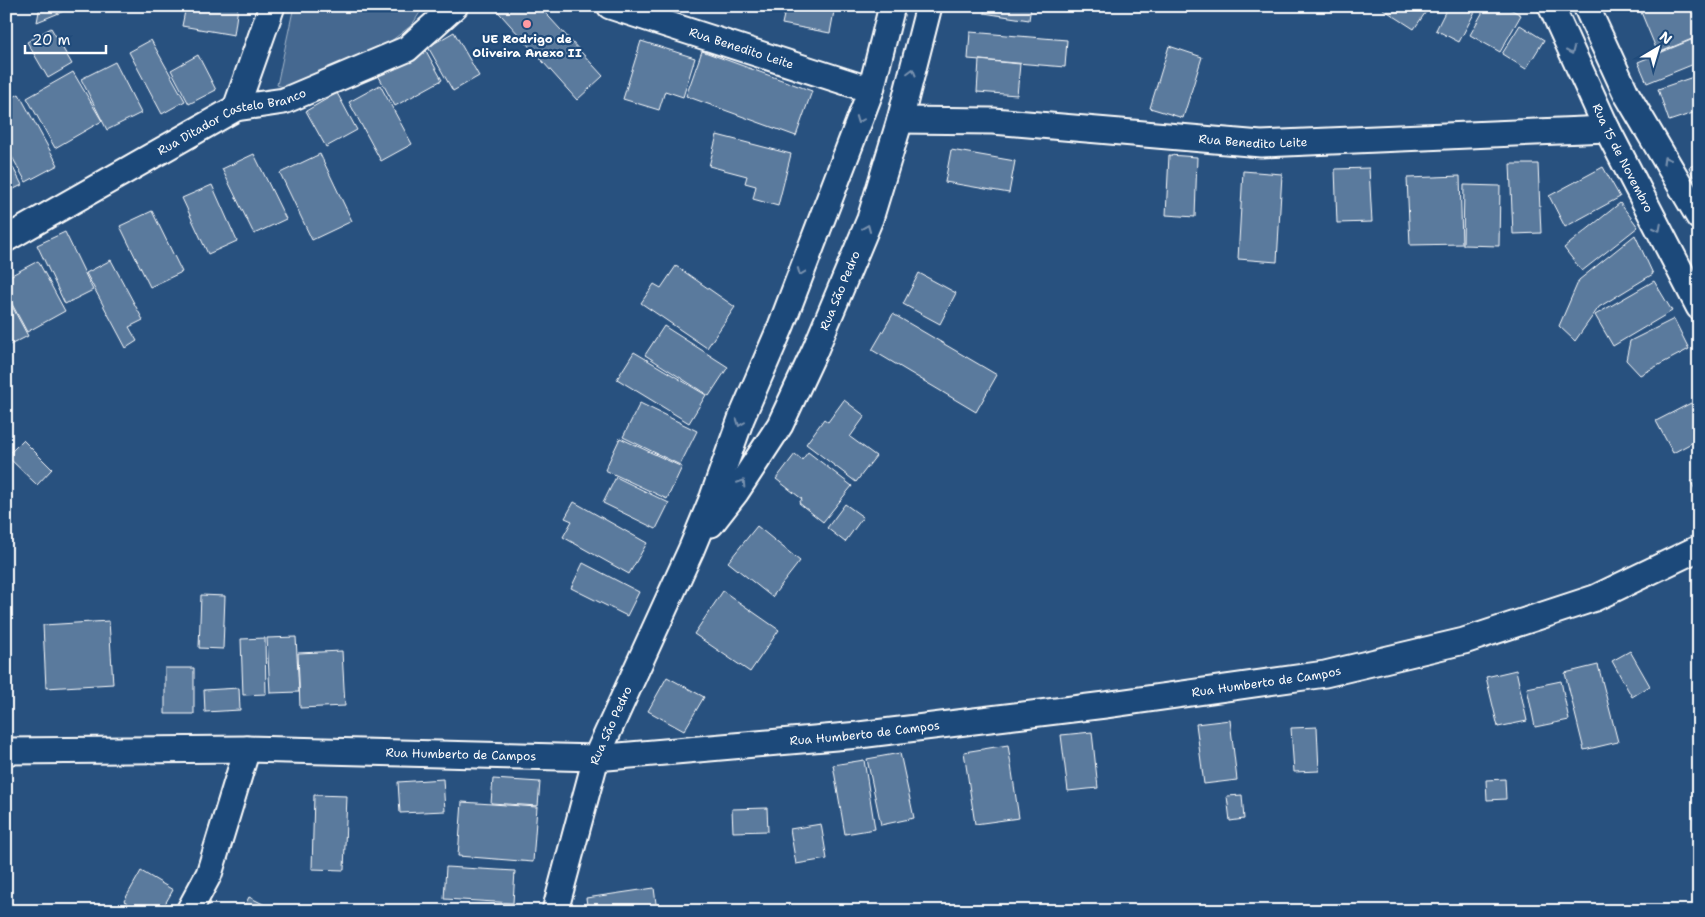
<svg xmlns="http://www.w3.org/2000/svg" width="1705" height="917" font-family="'Shantell Sans',sans-serif">
  <style>
    .green { fill: #446890; stroke: #a2b4c8 }
    .building { fill: #5a7a9d; stroke: #fff }
    .lines { fill: none; stroke-linecap: round; stroke-linejoin: round }
    .minor-casing { stroke: #fff; stroke-width: 29 }
    .minor { stroke: #1f4a7a; stroke-width: 25 }
    .oneway { stroke: #7992af }
    .poi-dot { fill: #ff9aa2; stroke: #1f4a7a; stroke-width: 2 }
    .labels { text-anchor: middle; dominant-baseline: central; stroke-width: 4.5; stroke-linejoin: round; paint-order: stroke }
    .poi-label { font-size: 12px; font-weight: bold; fill: #fff; stroke: #1f4a7a }
    .street-label { font-size: 12px; fill: #fff; stroke: #1f4a7a }
  </style>
  <rect width="100%" height="100%" fill="#28517f"/>
  <filter id="ink" filterUnits="userSpaceOnUse"><feTurbulence type="fractalNoise" baseFrequency=".02" numOctaves="2"/><feDisplacementMap in="SourceGraphic" scale="10" xChannelSelector="R" yChannelSelector="G"/><feConvolveMatrix kernelMatrix="1 2 1 2 8 2 1 2 1" color-interpolation-filters="sRGB"/></filter>
  <g filter="url(#ink)">
    <!-- green -->
    <path class="green" d="M294,6H424L412,25L378,51L286,88L277,85Z"/>
    <!-- building -->
    <path class="building" d="M40,6H65L64,11L37,22Z
      M186,6L238,7L234,35L182,26Z
      M493,6H539L603,76L577,100Z
      M786,6H835L830,33L782,24Z
      M985,6H1031L1029,20L984,13Z
      M1385,6H1430L1414,29L1383,9Z
      M1448,6H1478L1459,42L1436,30Z
      M1486,6H1505L1521,15L1500,52L1470,35Z
      M1654,6H1699V36L1658,53L1641,12Z
      M1520,25L1544,40L1526,69L1502,54Z
      M51,28L72,64L48,78L27,42Z
      M454,32L479,76L453,91L428,47Z
      M970,32L1067,40L1065,67L968,59Z
      M151,40L185,101L162,114L129,52Z
      M1691,40L1699,58V62L1647,83L1638,62Z
      M641,41L695,58L683,97L665,91L659,110L623,99Z
      M1169,46L1202,57L1183,118L1150,108Z
      M425,49L442,80L395,106L378,75Z
      M702,51L812,91L796,136L686,96Z
      M198,55L216,90L189,104L171,70Z
      M979,60L1020,64L1017,95L977,92Z
      M115,62L141,113L107,130L81,79Z
      M73,72L102,121L55,148L27,98Z
      M1699,75V111L1669,121L1658,89Z
      M380,85L412,144L381,161L349,102Z
      M337,93L357,130L326,147L306,111Z
      M19,94L58,165L26,182L6,146V101Z
      M717,135L791,154L778,206L753,199L756,186L745,183L747,176L709,166Z
      M951,150L1015,161L1009,193L945,182Z
      M6,154L22,185L6,193Z
      M254,154L286,219L254,234L222,169Z
      M320,154L352,221L312,240L280,173Z
      M1169,155L1197,157L1195,217L1166,215Z
      M1699,163V190L1689,167Z
      M1510,164H1538L1541,233L1513,234Z
      M1603,167L1620,197L1565,227L1549,196Z
      M1369,168L1372,222L1337,223L1335,169Z
      M1243,171L1282,174L1277,262L1238,259Z
      M1460,176L1462,244L1410,245L1407,178Z
      M212,185L237,241L208,254L182,198Z
      M1464,185L1500,186L1499,246L1463,245Z
      M1620,203L1638,227L1582,271L1564,248Z
      M152,211L182,272L150,287L120,226Z
      M65,232L93,290L65,304L37,245Z
      M1635,235L1653,274L1599,307L1575,341L1559,326L1579,280Z
      M111,260L143,320L129,327L137,341L126,348L86,273Z
      M38,261L65,311L27,332L6,293V278Z
      M676,266L735,307L707,348L641,303L654,284L661,288Z
      M919,273L956,293L940,324L903,304Z
      M1654,281L1672,311L1613,346L1595,315Z
      M6,295L28,336L6,347Z
      M893,314L997,375L976,412L872,350Z
      M1674,319L1689,349L1640,375L1626,360L1630,341Z
      M664,326L728,367L709,396L645,355Z
      M634,352L706,395L689,423L617,379Z
      M844,400L865,416L850,437L876,456L856,482L806,444L824,419L828,422Z
      M640,403L697,431L680,465L623,437Z
      M1691,403L1699,416V439L1673,453L1656,421Z
      M620,438L682,467L667,499L605,470Z
      M23,440L52,469L37,485L7,456Z
      M808,452L852,486L823,522L799,503L802,499L776,479L795,454L802,460Z
      M616,477L669,503L656,529L603,503Z
      M1699,478V497L1691,482Z
      M574,502L647,543L629,574L563,537L572,521L565,518Z
      M845,504L863,517L845,542L827,528Z
      M757,526L800,561L772,597L728,562Z
      M583,563L639,592L627,616L571,588Z
      M723,591L779,630L750,672L694,634Z
      M201,595L225,596L223,649L199,648Z
      M109,621L113,684L46,688L43,625Z
      M296,637L299,692L270,693L267,638Z
      M265,638L266,694L243,695L241,639Z
      M342,651L345,706L300,708L298,653Z
      M1630,651L1650,686L1632,697L1612,661Z
      M1598,665L1618,742L1584,750L1565,673Z
      M165,668H194V714H165Z
      M1516,670L1527,721L1498,727L1486,677Z
      M667,677L704,697L684,731L648,711Z
      M1561,681L1569,720L1535,727L1527,688Z
      M239,688L240,710L205,712L204,690Z
      M1230,720L1237,780L1204,784L1196,724Z
      M1317,727L1319,771L1294,772L1291,728Z
      M1092,732L1098,788L1068,791L1061,735Z
      M1008,745L1019,818L975,824L964,752Z
      M900,753L914,818L881,825L867,759Z
      M864,760L875,829L845,834L833,765Z
      M443,779L445,811L400,813L398,782Z
      M493,779L540,782L538,806L491,803Z
      M1505,779L1506,799L1487,800L1486,780Z
      M314,795L347,796L344,870L312,869Z
      M1242,795L1244,819L1230,821L1227,796Z
      M462,802L537,807L533,862L458,856Z
      M767,808L768,831L733,832L732,809Z
      M821,824L827,859L796,864L790,829Z
      M446,867L515,871L513,903L444,899Z
      M141,871L173,890L161,911H141L124,901Z
      M654,888L657,911H588L586,898Z
      M249,897L277,911H242Z"/>
    <g class="lines">
      <!-- minor casing -->
      <g class="minor-casing">
        <g id="minor">
          <path id="s1" d="M610,6L871,90"/>
          <path id="s2" d="M1551,6L1607,129L1699,307"/>
          <path d="M1586,6L1626,93L1699,217"/>
          <path d="M236,108L272,6"/>
          <path id="s3" d="M900,120L993,121L1261,144L1607,129"/>
          <path id="s4" d="M6,239L236,108L284,101L407,49L455,6"/>
          <path id="s5" d="M711,524L736,492L780,425L815,350L870,219L900,120L929,6"/>
          <path id="s6" d="M6,751L247,749L596,758L859,735L1105,705L1325,674L1464,641L1595,598L1699,548"/>
          <path d="M189,911L209,874L247,749"/>
          <path id="s7" d="M555,911L596,758L691,550L713,497L741,419L781,326L871,90L892,6"/>
        </g>
      </g>
      <!-- minor -->
      <use href="#minor" class="minor"/>
    </g>
    <!-- one-way arrows -->
    <defs><path id="oneway-chevron" d="M-2-3.5L2.5 0L-2 3.5" fill="none" stroke-width="1.6" stroke-linecap="round" stroke-linejoin="round" transform="scale(1.25)"/></defs>
    <g class="oneway">
      <use href="#oneway-chevron" transform="translate(1571 51) rotate(66)"/>
      <use href="#oneway-chevron" transform="translate(912 72) rotate(-75)"/>
      <use href="#oneway-chevron" transform="translate(859 120) rotate(111)"/>
      <use href="#oneway-chevron" transform="translate(1666 160) rotate(-120)"/>
      <use href="#oneway-chevron" transform="translate(867 228) rotate(-67)"/>
      <use href="#oneway-chevron" transform="translate(1658 228) rotate(63)"/>
      <use href="#oneway-chevron" transform="translate(801 272) rotate(111)"/>
      <use href="#oneway-chevron" transform="translate(740 423) rotate(111)"/>
      <use href="#oneway-chevron" transform="translate(742 483) rotate(-57)"/>
    </g>
  </g>
  <!-- markers -->
  <circle class="poi-dot" cx="527" cy="24" r="5"/>
  <g class="labels">
    <!-- poi labels -->
    <g class="poi-label">
      <text x="527" y="39">UE Rodrigo de<tspan x="527" dy="14">Oliveira Anexo II</tspan></text>
    </g>
    <!-- street labels -->
    <g class="street-label">
      <text stroke="none"><textPath href="#s1" startOffset="138">Rua Benedito Leite</textPath></text>
      <text stroke="none"><textPath href="#s4" startOffset="256">Rua Ditador Castelo Branco</textPath></text>
      <text stroke="none"><textPath href="#s3" startOffset="354">Rua Benedito Leite</textPath></text>
      <text stroke="none"><textPath href="#s2" startOffset="168">Rua 15 de Novembro</textPath></text>
      <text stroke="none"><textPath href="#s5" startOffset="268">Rua São Pedro</textPath></text>
      <text stroke="none"><textPath href="#s6" startOffset="1265">Rua Humberto de Campos</textPath></text>
      <text stroke="none"><textPath href="#s7" startOffset="194">Rua São Pedro</textPath></text>
      <text stroke="none"><textPath href="#s6" startOffset="860">Rua Humberto de Campos</textPath></text>
      <text stroke="none"><textPath href="#s6" startOffset="455">Rua Humberto de Campos</textPath></text>
    </g>
  </g>
  <!-- margin -->
  <rect width="1705" height="917" fill="none" stroke="#1f4a7a" stroke-width="25"/>
  <rect x="12" y="12" width="1680" height="892" fill="none" stroke="#fff" stroke-width="2" filter="url(#ink)"/>
  <!-- north arrow -->
  <g transform="translate(1658 48) rotate(38)" stroke="#1f4a7a" stroke-width="4" paint-order="stroke">
  <path d="M0-4L9 19L0 12L-9 19Z" fill="#ffffff"/>
  <text y="-8" font-size="14" font-weight="bold" text-anchor="middle" fill="#ffffff">N</text>
  </g>
  <!-- scale -->
  <path d="M25 45v8h81v-8" fill="none" stroke="#ffffff" stroke-width="2.5"/>
  <text x="32" y="45" font-size="15" fill="#ffffff" stroke="#1f4a7a" stroke-width="4" paint-order="stroke">20 m</text>
</svg>
